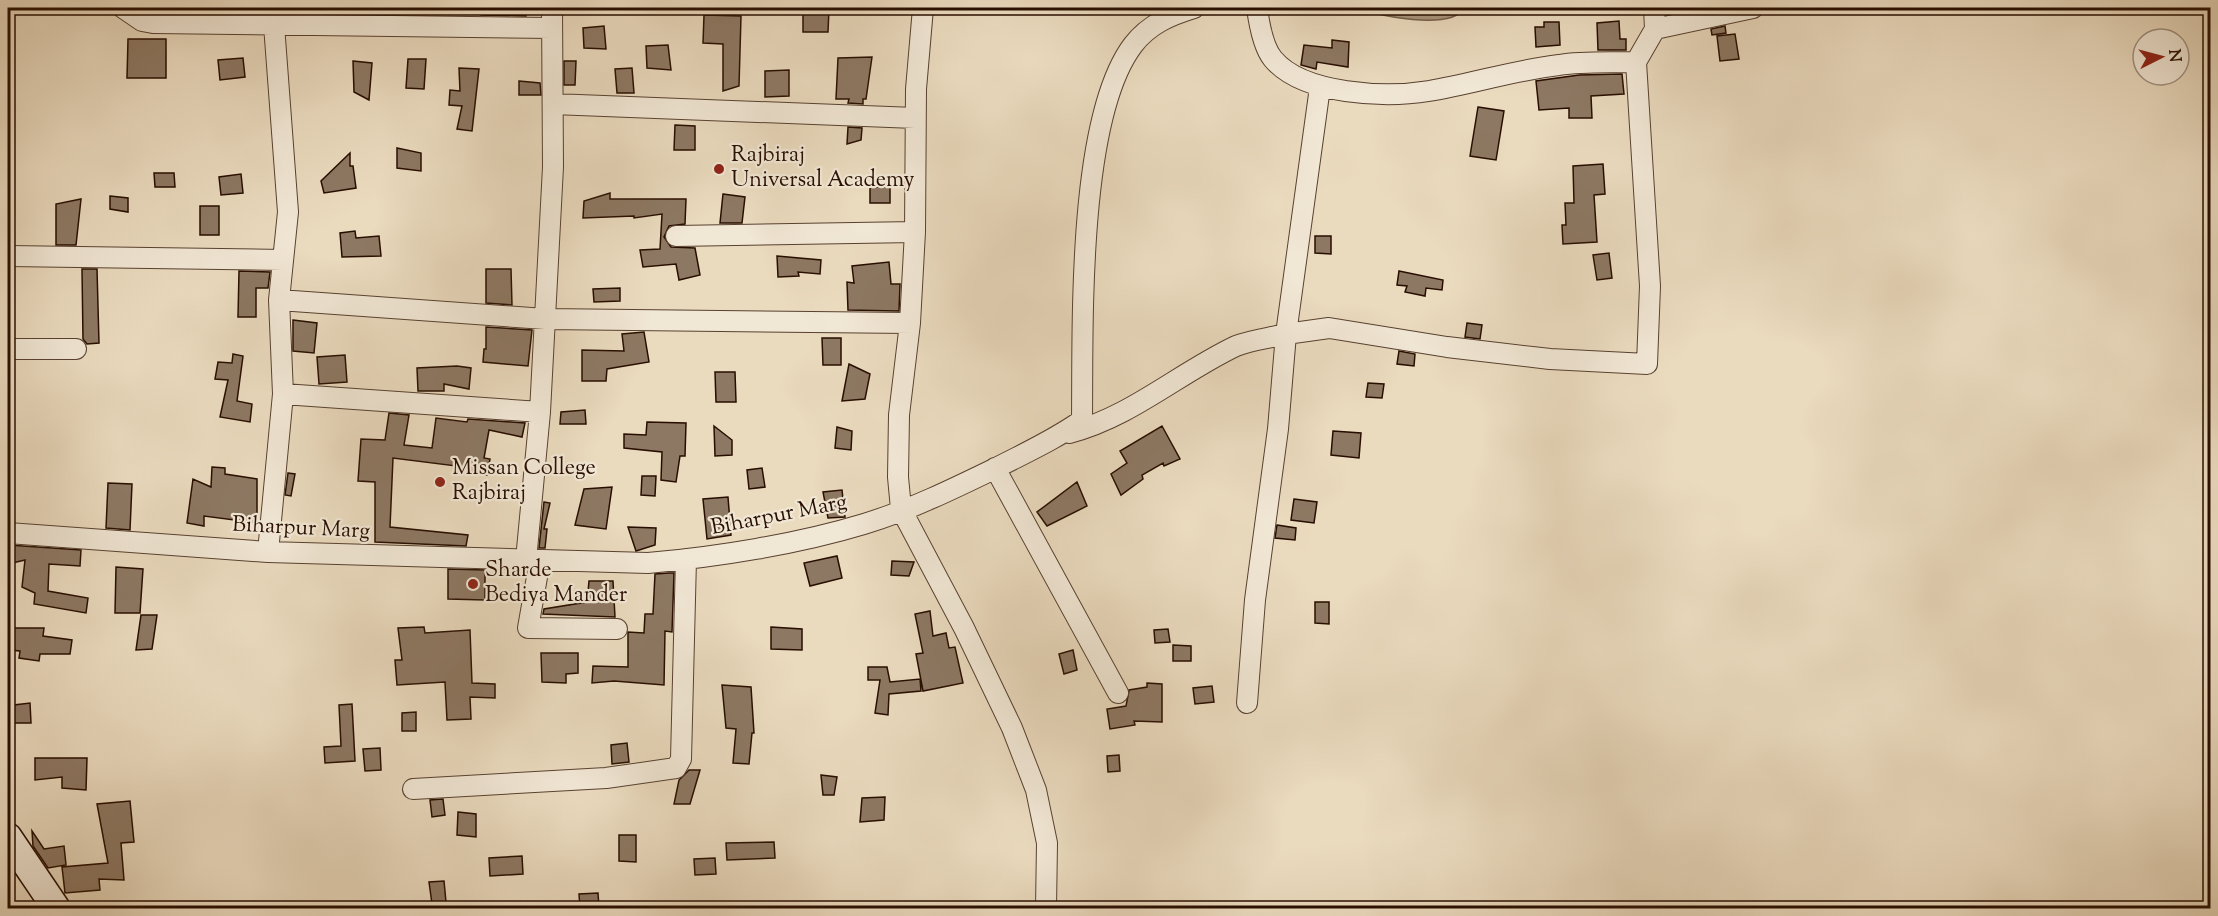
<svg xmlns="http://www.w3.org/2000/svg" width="2218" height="916" font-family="'Sorts Mill Goudy',serif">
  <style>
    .water { fill: #a8957d; stroke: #755f4b; stroke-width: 1.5 }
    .building { fill: #8d7863; stroke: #280e00; stroke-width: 1.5 }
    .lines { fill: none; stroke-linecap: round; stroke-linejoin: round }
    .street-casing { stroke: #584130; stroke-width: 22 }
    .secondary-casing { stroke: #280e00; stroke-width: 30 }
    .street { stroke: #f1e7d5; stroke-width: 20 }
    .secondary { stroke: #f1e7d5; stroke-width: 27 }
    .poi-dot { fill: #8f2418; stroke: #f1e7d5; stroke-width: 2 }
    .labels { text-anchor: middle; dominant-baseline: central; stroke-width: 4.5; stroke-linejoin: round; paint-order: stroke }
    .poi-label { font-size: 22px; fill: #280e00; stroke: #f1e7d5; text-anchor: start }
    .street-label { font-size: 22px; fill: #280e00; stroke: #f1e7d5 }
  </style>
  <rect width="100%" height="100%" fill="#eadabe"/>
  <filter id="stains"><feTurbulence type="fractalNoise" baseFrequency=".00333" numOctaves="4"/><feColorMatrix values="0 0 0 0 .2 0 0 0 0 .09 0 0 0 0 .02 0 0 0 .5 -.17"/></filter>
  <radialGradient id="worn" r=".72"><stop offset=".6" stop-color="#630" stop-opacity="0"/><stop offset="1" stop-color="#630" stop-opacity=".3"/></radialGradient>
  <!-- water -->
  <path class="water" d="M1351,8H1465C1449,32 1375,14 1351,8Z"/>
  <!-- building -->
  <path class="building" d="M480,8H526V16L481,15Z
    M803,8L829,9L828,32H803Z
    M704,15L741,16L739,86L723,91V44L703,43Z
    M1619,21L1620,39H1626V50H1598L1597,23Z
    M1544,22H1559L1560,45L1536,47L1535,27H1544Z
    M604,26L606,49L584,48L583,28Z
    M1725,26L1726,33L1712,35L1711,29Z
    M1735,34L1739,59L1720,61L1717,36Z
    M128,39H166V78H127Z
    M1332,40L1349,42L1348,67L1317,62L1316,69L1301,65L1304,45L1332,48Z
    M668,45L671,70L647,68L646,46Z
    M872,57L866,99H863V104L848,103L849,99H836L838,58Z
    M243,58L245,77L220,80L218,60Z
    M408,59H426L424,89L406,88Z
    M353,61L372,63L369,100L354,92Z
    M564,61H576L575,85H564Z
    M459,68L479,69L472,131L457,129L462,106L449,105L450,90L460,91Z
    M632,68L634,93H617L615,69Z
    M789,70V96L765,97V71Z
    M1622,74L1624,94L1591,96L1592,118H1569V108L1539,110L1536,81L1579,75Z
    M519,81L540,83L541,95H519Z
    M1478,107L1504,111L1496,160L1470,156Z
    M675,125L695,126V150H674Z
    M848,127L862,128L861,140L847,144Z
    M397,148L421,153V171L397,168Z
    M350,153V166H353L356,188L324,193L321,181Z
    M1603,164L1605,194L1594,195L1597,242L1563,244L1562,225H1566L1565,203H1574L1573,166Z
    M154,173H174L175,187H155Z
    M241,174L243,193L221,195L219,177Z
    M870,187H890V203H870Z
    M610,193V199H686L685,224L669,226L664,237L671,247L695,248L700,275L679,280L676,264L643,267L640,250L660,249L662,214L634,218V216L583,218L584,201Z
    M723,194L745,197L742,223H720Z
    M110,196L128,198V212L110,209Z
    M81,199L76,245H56V204Z
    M200,206H219V235H200Z
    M355,231L356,238L379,236L381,256L342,257L340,233Z
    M1315,236H1331V254L1315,253Z
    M1609,253L1612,278L1597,280L1593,255Z
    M777,256L821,260L820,274L798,272L799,276L778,277Z
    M889,262L891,284H900L899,311L848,310L847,282L854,283L852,266Z
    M82,269H97L99,343L87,344L83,339Z
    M486,269H511L512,305L486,303Z
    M239,271L270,272L268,288H256V317H238Z
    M1399,271L1443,280L1442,290L1426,288L1425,296L1405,292L1407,286L1397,285Z
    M620,288V301L594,302L593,289Z
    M293,320L317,323L314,353L293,351Z
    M1467,323L1482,325L1480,339L1465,337Z
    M486,327L532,330L528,366L483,362L484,349H486Z
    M644,332L649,362L607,369L606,381H582V350L624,351L622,334Z
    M822,338H841V365H823Z
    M1399,351L1415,354L1414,366L1397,364Z
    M233,354L243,356L237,401L252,404L250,422L220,417L228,380L215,379L218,362L232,363Z
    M345,355L347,382L319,384L317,357Z
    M849,364L870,374L865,399L842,401Z
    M457,366L471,368L469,389L444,384V391H418L417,368Z
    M715,372H735L736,402H716Z
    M1368,383L1384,384L1382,398L1366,397Z
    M585,410L586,424H560L561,412Z
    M389,413L409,415L404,445L432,448L436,418L467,422L468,419L525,423L522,437L489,430L484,458L490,459L487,475L456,468L457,466L393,458L390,527L468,535L466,546L375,542V482L358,481L361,439L385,440Z
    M647,422L686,423L685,456H680L676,482L661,480L662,452L624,448V434L646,435Z
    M714,426L732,440V455L715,456Z
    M1162,426L1180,459L1164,466L1163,463L1142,475L1143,479L1121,495L1111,474L1127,463L1120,451Z
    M837,427L852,431L851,450L835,448Z
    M1333,431L1361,433L1359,458L1331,455Z
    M212,467L225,468V474L257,479V523L204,516V526L187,523L193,479L211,487Z
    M762,468L765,487L749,489L747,470Z
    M288,473L295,474L291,496L285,495Z
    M642,476H656L655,496L641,495Z
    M1077,482L1087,506L1047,526L1037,512Z
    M108,483L132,484L130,530L106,528Z
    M612,487L606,529L575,525L584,489Z
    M842,490L845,517L828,518L823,492Z
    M728,497L731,535L707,539L703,499Z
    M1294,499L1317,502L1314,523L1291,520Z
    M544,502L550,503L544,529H547L545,548H539Z
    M1277,525L1296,528L1295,540L1275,538Z
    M628,527L656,528L655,545L636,551Z
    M8,545L81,550L80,566L49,564L48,591L88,598L86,613L34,604L35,593L22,587L25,560L8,564Z
    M837,556L842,578L810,586L804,563Z
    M892,561L914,562L909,576L891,575Z
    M116,567L143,569L140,613H115Z
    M448,569L485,570V600L448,599Z
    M669,573H674L672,632L665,631L664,685L614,681L592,683L593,666L628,667V632L644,633L645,614H653L655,574Z
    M589,581H613L615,617L543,614L544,609L587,602Z
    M1315,602H1329V624L1315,623Z
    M930,611L933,636L946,633L949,648L955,647L963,683L923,691L916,654L923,653L915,614Z
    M141,615H157L152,649L136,650Z
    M424,627L425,633L470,630L472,683L495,684V698L470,697L471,719L447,720L445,682L397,685L395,660H402L398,628Z
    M771,627L802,629V650L771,649Z
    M8,628H44L43,636L72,640L70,654H40L39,661L19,658L20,651L8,650Z
    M1168,629L1170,642L1155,643L1154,630Z
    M1173,645L1191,646V661H1173Z
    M1073,650L1077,670L1064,674L1059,654Z
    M541,653H578V673L566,674V683L542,682Z
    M868,667H887L890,682L920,679L921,691L889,694L888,715L875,713L880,680H868Z
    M1147,683L1162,684V722L1134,721L1135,725L1110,729L1107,709L1126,706L1129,690L1147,687Z
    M722,685L751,687L754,733H752L749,764L733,763L736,729L726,728Z
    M1212,686L1214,702L1195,704L1193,688Z
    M30,703L31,723H14V705Z
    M352,704L355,761L325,763L324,747L341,746L339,705Z
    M416,712V731H402V713Z
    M627,743L629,762L612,764L611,745Z
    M380,748L381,770L365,771L363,749Z
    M1119,755L1120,771L1108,772L1107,756Z
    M35,758H87L86,790L62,788V777L35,780Z
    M689,770H700L690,804H674L679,780Z
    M821,775L837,777L834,795H823Z
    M885,797L884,820L860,822L862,798Z
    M443,799L445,815L432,817L430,800Z
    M130,801L134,842L121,843L124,880L99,879L100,890L65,893L62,867L108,863L97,804Z
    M458,812L476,814V837L457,835Z
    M32,831L44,849L64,846L66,865L48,868L33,846Z
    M619,835H636V862L619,861Z
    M774,842L775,858L727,860L726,843Z
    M522,856L523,874L490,876L489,858Z
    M715,858L716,874L695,875L694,859Z
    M444,881L446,902L432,904L429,882Z
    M598,893L599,907L580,909L579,894Z"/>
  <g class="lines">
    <!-- street casing -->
    <g class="street-casing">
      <path id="street" d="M123,8L142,21L153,23L552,28
        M923,8L916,89L915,232L910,323L899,415L898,477L901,509L964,628L1012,728L1036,790L1047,843L1046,908
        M1257,8C1259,23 1263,47 1273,59C1303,95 1386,98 1429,91C1472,84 1515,70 1559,65C1584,61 1611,63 1636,62L1650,286L1647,364L1550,359L1447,347L1329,328L1286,334L1320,87
        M1655,29L1753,8
        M1636,62L1655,29L1654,8
        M553,104L915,118
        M676,236L915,232
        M8,256L283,260
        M279,300L545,319L910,323
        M8,349H76
        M283,394L540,412
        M1069,433C1131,417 1179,373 1236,346C1251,340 1270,338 1286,334L1278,429L1255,600L1247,703
        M995,468L1118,693
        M8,533L268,552L648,563C717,557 798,544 864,524C910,510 955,488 998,467C1027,452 1056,439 1082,420C1083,327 1077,119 1133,45C1149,24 1171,15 1194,8
        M268,552L283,394L279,300L288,212L274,25
        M526,560L540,412L553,167L552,8
        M540,560L528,628L617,629
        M413,789L606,778L676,768L681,759L686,559"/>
    </g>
    <!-- secondary casing -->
    <g class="secondary-casing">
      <path id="secondary" d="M8,837L56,908"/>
    </g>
    <!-- street -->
    <use href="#street" class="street"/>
    <!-- secondary -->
    <use href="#secondary" class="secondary"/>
  </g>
  <!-- markers -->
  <g class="poi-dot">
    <circle cx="719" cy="169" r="6"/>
    <circle cx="440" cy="482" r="6"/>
    <circle cx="473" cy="584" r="6"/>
  </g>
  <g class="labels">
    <!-- poi labels -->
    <g class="poi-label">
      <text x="731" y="156">Rajbiraj<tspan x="731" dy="25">Universal Academy</tspan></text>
      <text x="452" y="469">Missan College<tspan x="452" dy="25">Rajbiraj</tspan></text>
      <text x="485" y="571">Sharde<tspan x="485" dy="25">Bediya Mander</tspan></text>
    </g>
    <!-- street labels -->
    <g class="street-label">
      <text transform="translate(779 516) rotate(-11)">Biharpur Marg</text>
      <text transform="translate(301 529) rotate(3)">Biharpur Marg</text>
    </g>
  </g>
  <!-- margin -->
  <rect width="2218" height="916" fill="none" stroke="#eadabe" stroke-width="30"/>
  <rect x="9" y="9" width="2200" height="898" fill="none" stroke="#280e00" stroke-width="3"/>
  <rect x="15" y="15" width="2188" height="886" fill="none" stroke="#280e00" stroke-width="1.5"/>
  <!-- north arrow -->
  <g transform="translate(2161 57) rotate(84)"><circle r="28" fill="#f1e7d5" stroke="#a19080" stroke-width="1.5"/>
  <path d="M0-4.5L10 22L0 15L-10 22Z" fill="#8f2418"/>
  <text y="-9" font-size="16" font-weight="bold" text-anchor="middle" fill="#280e00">N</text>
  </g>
  <rect width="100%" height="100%" filter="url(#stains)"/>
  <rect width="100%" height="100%" fill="url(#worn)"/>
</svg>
